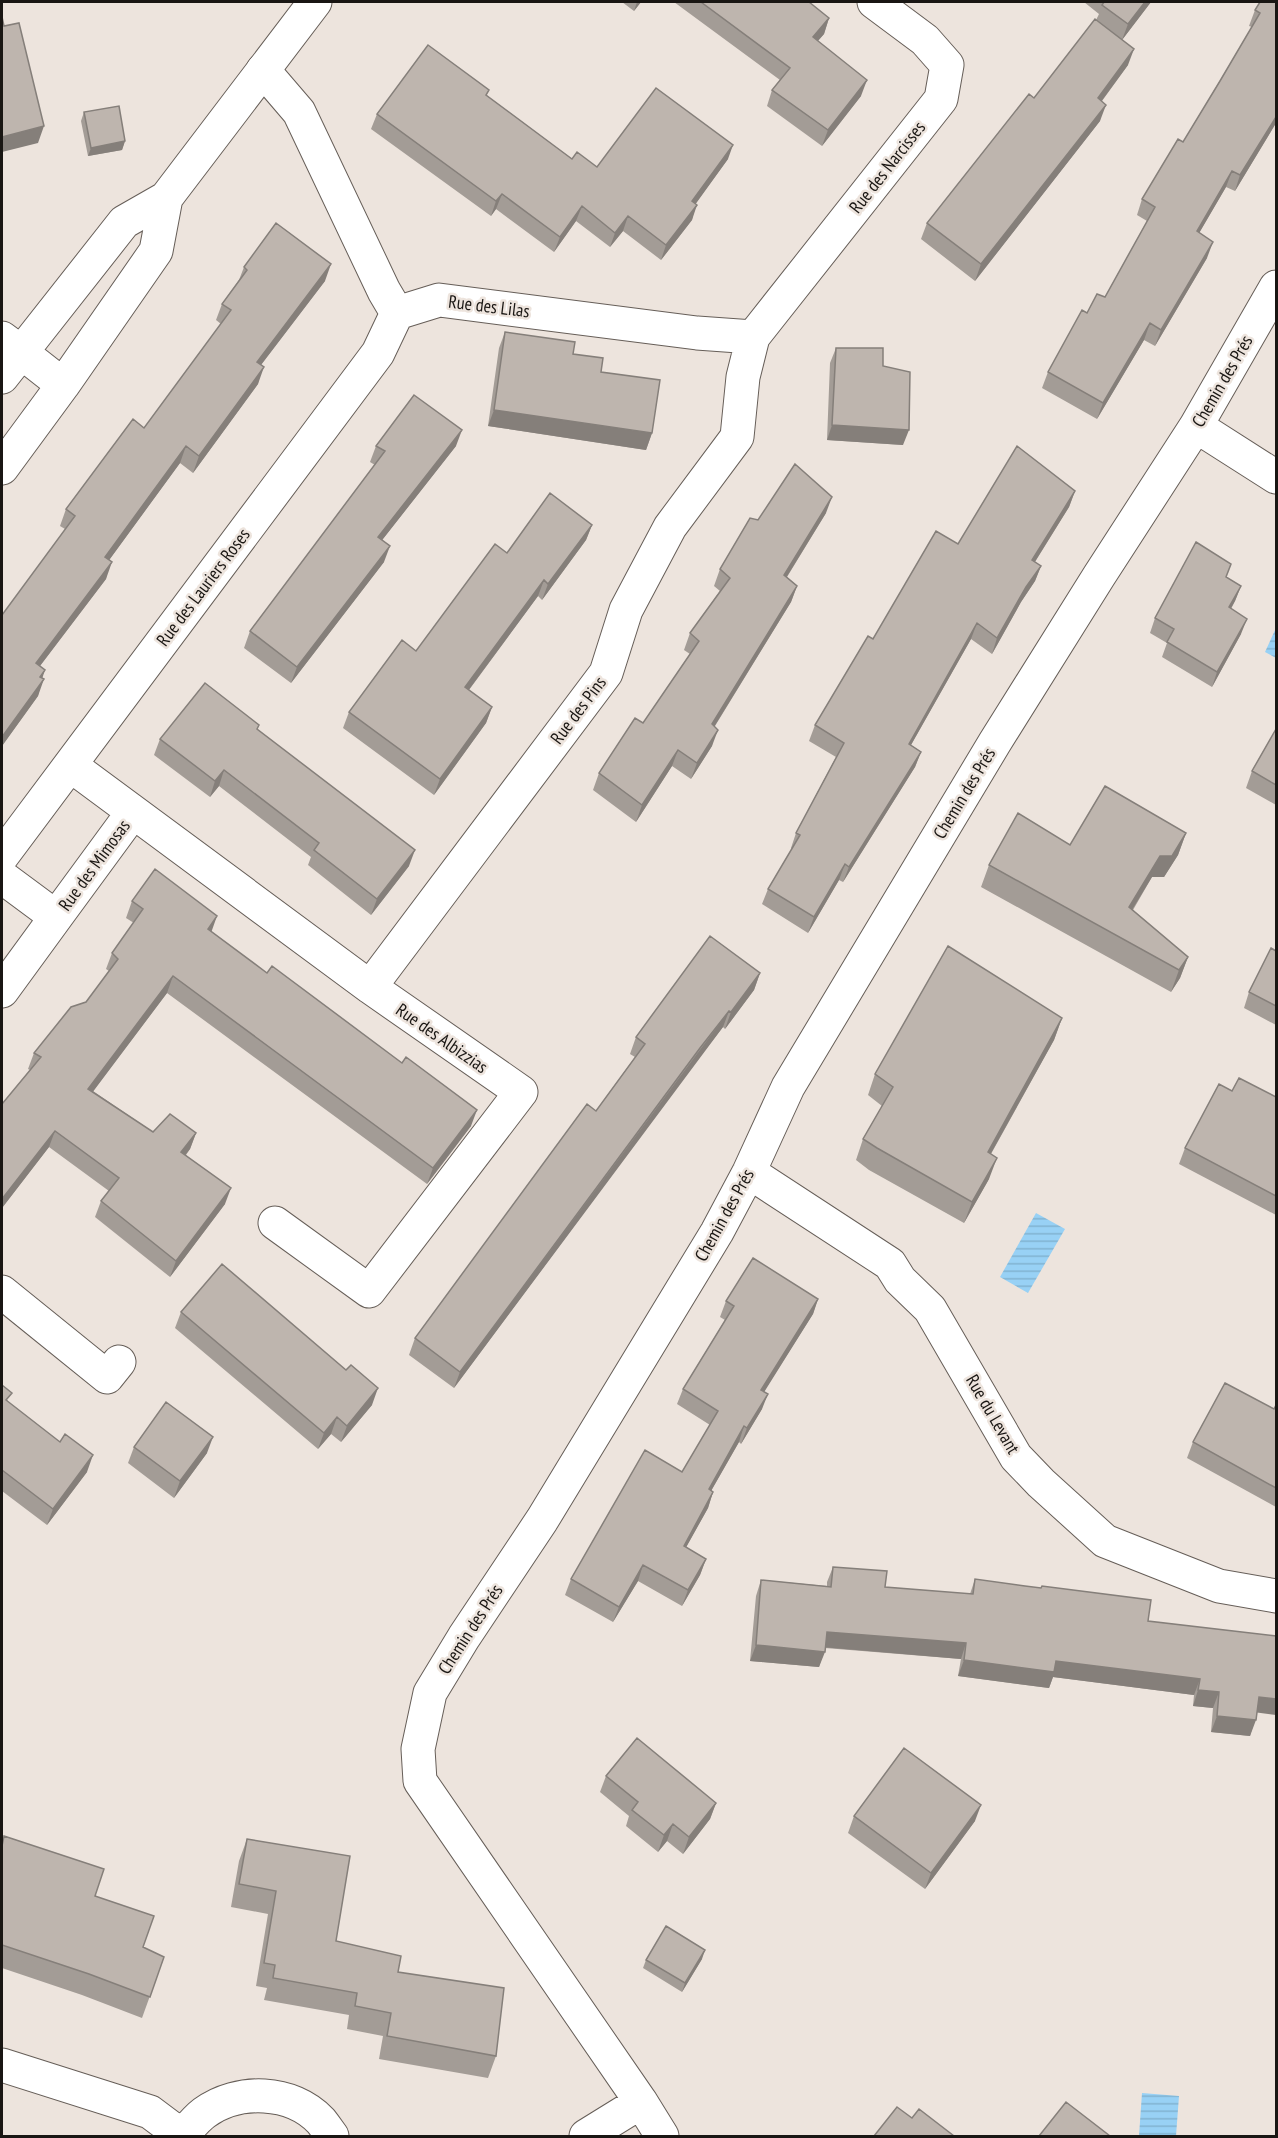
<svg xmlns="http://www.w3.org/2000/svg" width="1278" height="2138" font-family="'PT Sans Narrow',sans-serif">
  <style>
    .water { fill: url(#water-rules) }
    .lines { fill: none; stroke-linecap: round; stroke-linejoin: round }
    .minor-casing { stroke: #665e58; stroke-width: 35 }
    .major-casing { stroke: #665e58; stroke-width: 35 }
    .minor { stroke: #fff; stroke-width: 33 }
    .major { stroke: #fff; stroke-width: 33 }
    .wall { fill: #a39c96 }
    .shaded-wall { fill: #857f7a }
    .building { fill: #beb5ae; stroke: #857f7a; stroke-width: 1.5 }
    .labels { text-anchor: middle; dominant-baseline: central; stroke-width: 5; stroke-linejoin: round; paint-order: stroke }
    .street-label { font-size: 18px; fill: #191613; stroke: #ede4dd }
  </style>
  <defs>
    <pattern id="water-rules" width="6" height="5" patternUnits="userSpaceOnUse" patternTransform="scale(1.5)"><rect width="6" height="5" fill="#98d1f5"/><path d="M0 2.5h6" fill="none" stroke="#82b3d1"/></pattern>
  </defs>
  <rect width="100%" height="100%" fill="#ede4dd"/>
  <!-- water -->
  <path class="water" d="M1276,628V658L1265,652Z
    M1036,1213L1065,1229L1028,1293L1000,1277Z
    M1142,2093L1179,2096L1176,2136H1139Z"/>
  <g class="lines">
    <!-- minor casing -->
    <g class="minor-casing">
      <path id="minor" d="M263,70L299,112L384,291L397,313L439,300L697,333L753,337
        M2,338L21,352
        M1196,426L1276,477
        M70,765L370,987L521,1092L369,1291L275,1223
        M2,856L378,353L397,313
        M2,877L56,917L2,991
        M56,917L133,812
        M370,987L606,673L626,610L670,527L737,437L743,377L753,337L941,99L947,65L925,40L874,2
        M749,1172L890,1264L900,1280L930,1309L1016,1457L1041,1483L1105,1541L1219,1586L1276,1596
        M2,1292L107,1377L119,1362
        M2,2065L150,2112L182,2136
        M182,2136C188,2129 196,2119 204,2113C238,2088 292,2090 321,2121C325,2126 329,2132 332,2136
        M586,2136L641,2102
        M662,2136L641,2102L420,1781L418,1749L430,1693L464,1637L542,1520L717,1232L749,1172L788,1087L995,742L1099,576L1196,426L1276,287"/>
    </g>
    <!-- major casing -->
    <g class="major-casing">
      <path id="major" d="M21,352L63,385
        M2,377L124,222L166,198L315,2
        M2,468L63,385L156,251L166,198"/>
    </g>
    <!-- minor -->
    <use href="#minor" class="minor"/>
    <!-- major -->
    <use href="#major" class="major"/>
  </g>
  <!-- wall -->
  <path class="wall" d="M622,2H641L634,11Z
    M674,2H809L829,18L824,34L818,41L861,96L822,146L767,106L772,90L780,80Z
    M1084,2H1151L1122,40L1128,65L1102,101L1100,121L975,281L921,239L927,223L1034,98L1096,20L1099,14Z
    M1260,2L1276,123L1235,191L1226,187L1199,233L1207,258L1155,346L1144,340L1097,419L1042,388L1048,372L1087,313L1105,297L1147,221L1137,215L1142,199L1183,142L1252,27L1249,26L1255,10Z
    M487,96L572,159L597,167L728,159L695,204L692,220L661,260L623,231L610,247L576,221L554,252L496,209L491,216L371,129L377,114Z
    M84,112L125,141L122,150L88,156L81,121Z
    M244,267L325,281L261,365L258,384L193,473L180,463L109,560L106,579L40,666L42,678L38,696L2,746L65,529L60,526L66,509L144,428L221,324L216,320L222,304L239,280Z
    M505,332L601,372L652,433L646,450L488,426L499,348Z
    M836,348L883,366L903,445L827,440L830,363Z
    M376,446H456L382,540L384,562L291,683L244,648L250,631L375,465L370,462Z
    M1075,491L1069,507L1035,562L1041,566L1035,581L1021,602L992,654L971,639L911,745L921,752L915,767L843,882L839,880L808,933L762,904L768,889L792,849L791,848L796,833L836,757L809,741L815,725L873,639L958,544Z
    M826,513L787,577L797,586L791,602L715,726L712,746L691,779L672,766L636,822L593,790L599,773L643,723L690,654L684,650L690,633L720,591L714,586L720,569L758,520Z
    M592,525L586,540L542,600L538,596L469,690L492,707L486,723L434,795L343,728L349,712L416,651L507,553Z
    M1226,577L1241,586L1235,601L1231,609L1241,634L1212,687L1162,657L1167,643L1150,633L1155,618Z
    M1276,729V805L1246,788L1252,771Z
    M258,730L409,866L371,915L308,865L311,857L219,786L210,797L154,755L160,739Z
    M1186,833L1178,855L1164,877H1152L1133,910L1188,957L1180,978L1171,992L981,887L989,865L1070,845Z
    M132,901L211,932L471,1126L427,1184L167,993L93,1091L153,1132L196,1133L190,1149L186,1155L225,1204L170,1277L95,1217L101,1201L109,1191L49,1147L2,1208V1104L30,1070L28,1069L34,1053L86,1002L109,971L106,969L112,953L134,923L126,918Z
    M1276,951V1025L1244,1008L1249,992Z
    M760,973L754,990L725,1029L723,1027L694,1064L454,1388L409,1355L415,1338L596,1111L635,1057L630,1054L636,1037Z
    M1062,1018L1054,1040L991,1154L989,1179L964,1223L869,1170L856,1160L863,1139L882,1106L868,1095L875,1074Z
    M1232,1091L1276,1097V1215L1179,1164L1185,1148Z
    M818,1299L813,1314L764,1391L762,1409L741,1444L739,1442L711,1491L713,1492L708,1508L686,1547L706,1559L700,1575L682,1606L638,1581L613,1622L565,1595L571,1579L682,1472L710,1425L677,1404L683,1389L725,1320L720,1317L726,1301Z
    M181,1312L372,1405L341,1442L331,1434L318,1449L175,1328Z
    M2,1385L8,1402L87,1472L47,1525L2,1491Z
    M1276,1405V1507L1187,1458L1193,1442L1274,1409Z
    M134,1447L207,1453L174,1498L128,1463Z
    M833,1567L885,1587L970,1594L975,1579L1148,1621L1257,1713L1250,1736L1211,1732L1213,1708L1193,1706L1194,1695L1053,1677L1049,1688L958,1676L961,1659L825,1648L819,1667L750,1661L756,1596L761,1580L827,1586V1582Z
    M606,1776L716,1803L710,1819L683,1854L667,1841L658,1852L626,1826L629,1816L600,1792Z
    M854,1816L975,1821L925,1889L848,1833Z
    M4,1836L95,1896L143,1947L164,1957L142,2018L82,1995L2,1968V1844Z
    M247,1839L336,1941L398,1972L496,2056L488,2078L379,2059L383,2036L347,2029L349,2015L264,2000L267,1988L256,1986L268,1914L231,1907L239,1861Z
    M702,1959L682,1992L643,1968L646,1960Z"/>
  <!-- shaded-wall -->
  <path class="shaded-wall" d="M637,2H641L634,11Z
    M1145,2H1151L1122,40L1128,24Z
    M829,18L824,34L807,53L813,37Z
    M1134,49L1128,65L1092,114L1098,98Z
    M867,80L861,96L822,146L828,130Z
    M1106,105L1100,121L975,281L981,264Z
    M1276,117V123L1235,191L1240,175Z
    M44,126L38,143L2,152V137Z
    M125,141L122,150L88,156L91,148Z
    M733,145L728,159L687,216L692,201Z
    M1232,171L1226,187L1191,247L1197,231Z
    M502,194L496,209L491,216L496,201Z
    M697,205L692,220L661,260L666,245Z
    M582,206L576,221L554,252L560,237Z
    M628,216L623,231L610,247L615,233Z
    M1213,242L1207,258L1155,346L1161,330Z
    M331,264L325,281L251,378L257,362Z
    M1150,323L1144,340L1097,419L1103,403Z
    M264,367L258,384L193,473L199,456Z
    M494,410L652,433L646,450L488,426Z
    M832,425L909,430L903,445L827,440Z
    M462,430L456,446L372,553L378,537Z
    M186,446L180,463L99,574L105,557Z
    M1075,491L1069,507L1026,576L1032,560Z
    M832,497L826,513L778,591L784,575Z
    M592,525L586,540L542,600L548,584Z
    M390,546L384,562L291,683L297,667Z
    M112,562L106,579L30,679L36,663Z
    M1041,566L1035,581L1021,602L992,654L997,638L1026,587Z
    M544,580L538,596L459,703L465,687Z
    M797,586L791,602L706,740L712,724Z
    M1241,586L1235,601L1223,622L1229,607Z
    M1247,619L1241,634L1212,687L1217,672Z
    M977,623L971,639L903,759L909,744Z
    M45,670L40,685L44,679L38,696L2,746V737Z
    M492,707L486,723L434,795L440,779Z
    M718,730L712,746L691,779L697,763Z
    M678,750L672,766L636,822L642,805Z
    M921,752L915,767L843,882L849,867Z
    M224,770L219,786L210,797L215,781Z
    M1186,833L1178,855L1164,877H1152L1121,928L1129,907L1160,856Z
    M415,850L409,866L371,915L377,899Z
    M845,864L839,880L808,933L814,917Z
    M217,916L211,933L208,929Z
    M1188,957L1180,978L1171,992L1179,970Z
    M760,973L754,990L725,1029L731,1012Z
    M173,976L167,993L83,1105L88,1089Z
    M729,1011L723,1027L454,1388L460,1372Z
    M1062,1018L1054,1040L980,1173L988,1152Z
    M477,1110L471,1126L427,1184L433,1168Z
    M55,1131L49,1147L2,1208V1199Z
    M196,1133L190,1149L175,1168L181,1152Z
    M997,1158L989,1179L964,1223L972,1202Z
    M231,1188L225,1204L170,1277L176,1261Z
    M818,1299L813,1314L756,1405L761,1390Z
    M378,1388L372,1405L341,1442L347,1426Z
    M768,1394L762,1409L741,1444L747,1428Z
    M337,1417L331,1434L318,1449L324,1433Z
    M744,1426L739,1442L703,1505L709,1489Z
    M213,1437L207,1453L174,1498L180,1481Z
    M93,1455L87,1472L47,1525L53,1509Z
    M713,1492L708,1508L678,1562L684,1546Z
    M706,1559L700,1575L682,1606L688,1590Z
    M643,1565L638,1581L613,1622L619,1607Z
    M827,1632L966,1643L961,1659L821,1647Z
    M756,1645L825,1652L819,1667L750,1661Z
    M964,1660L1056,1661L1200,1679L1194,1695L1053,1677L1049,1688L958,1676Z
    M1198,1690L1219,1692L1213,1708L1193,1706Z
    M1259,1697L1276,1699V1715L1253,1712Z
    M1217,1716L1256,1720L1250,1736L1211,1732Z
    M716,1803L710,1819L683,1854L689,1837Z
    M981,1805L975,1821L925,1889L931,1873Z
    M673,1824L667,1841L658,1852L664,1835Z
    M705,1950L702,1959L682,1992L685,1983Z"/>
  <!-- building -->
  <path class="building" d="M701,2H809L829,18L813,37L867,80L828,130L772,90L790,68Z
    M1104,2H1145L1128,24L1102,5Z
    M1260,2H1276V117L1240,175L1232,171L1197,231L1213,242L1161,330L1150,323L1103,403L1048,372L1082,310L1087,313L1097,294L1105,297L1155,207L1142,199L1178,139L1183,142L1220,81L1260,13L1255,10Z
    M2,17L4,26L19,23L44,126L2,137Z
    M1095,19L1134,49L1098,98L1106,105L981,264L927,223L1029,94L1034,98Z
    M428,45L489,90L486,95L572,159L577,152L597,167L656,88L733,145L692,201L697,205L666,245L628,216L615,233L582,206L560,237L502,194L496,201L377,114Z
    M119,106L125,141L91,148L84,112Z
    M276,223L331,264L257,362L264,367L199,456L186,446L105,557L112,562L36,663L45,670L40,677L44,679L2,737V615L75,516L66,509L133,419L144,428L231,310L222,304L247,270L244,267Z
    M505,332L575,342L573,354L603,358L601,372L660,380L652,433L494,410Z
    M836,348H883V366L910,372L909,430L832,425Z
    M414,395L462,430L378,537L390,546L297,667L250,631L385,451L376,446Z
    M1017,446L1075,491L1032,560L1041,566L1026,587L997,638L977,623L909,744L921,752L849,867L845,864L814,917L768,889L800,835L796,833L844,743L815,725L868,636L873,639L936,531L958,544Z
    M795,464L832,497L784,575L797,586L712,724L718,730L697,763L678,750L642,805L599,773L635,718L643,723L699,641L690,633L730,578L720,569L750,518L758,520Z
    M550,493L592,525L548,584L544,580L465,687L492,707L440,779L349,712L402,640L416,651L495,544L507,553Z
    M1196,542L1231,564L1226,577L1241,586L1229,607L1247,619L1217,672L1167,642L1174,629L1155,618Z
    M205,683L259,725L257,729L415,850L377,899L314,850L319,843L224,770L215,781L160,739Z
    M1276,729V785L1252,771Z
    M1105,786L1186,833L1172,856H1160L1129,907L1188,957L1179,970L989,865L1018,813L1070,845Z
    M155,869L217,916L208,929L267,973L272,966L402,1063L406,1057L477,1110L433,1168L173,976L88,1089L153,1132L170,1114L196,1133L181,1152L231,1188L176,1261L101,1201L119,1178L55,1131L2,1199V1104L41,1057L34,1053L71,1007L86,1002L118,959L112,953L143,909L132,901Z
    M710,936L760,973L731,1012L729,1011L700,1048L460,1372L415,1338L587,1104L596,1111L645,1044L636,1037Z
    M948,946L1062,1018L988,1152L997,1158L972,1202L877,1148L863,1139L893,1087L875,1074Z
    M1271,948L1276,951V1006L1249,992Z
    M1239,1078L1276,1097V1196L1185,1148L1219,1084L1232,1091Z
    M753,1258L818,1299L761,1390L768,1394L747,1428L744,1426L709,1489L713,1492L684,1546L706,1559L688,1590L643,1565L619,1607L571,1579L645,1450L682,1472L718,1411L683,1389L734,1306L726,1301Z
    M222,1264L346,1370L351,1365L378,1388L347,1426L337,1417L324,1433L181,1312Z
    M1225,1383L1274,1409L1276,1405V1488L1193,1442Z
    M2,1385L12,1393L6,1400L60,1442L65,1434L93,1455L53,1509L2,1470Z
    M166,1402L213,1437L180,1481L134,1447Z
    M833,1567L887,1571L885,1587L973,1594L975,1579L1025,1586L1041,1588L1042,1586L1151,1600L1148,1621L1276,1636V1699L1259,1697L1256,1720L1217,1716L1219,1692L1198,1690L1200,1679L1056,1661L1054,1672L964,1660L966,1643L827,1632L825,1652L756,1645L761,1580L831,1587Z
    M637,1738L716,1803L689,1837L673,1824L664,1835L632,1810L638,1802L606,1776Z
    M904,1748L981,1805L931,1873L854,1816Z
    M4,1836L104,1869L95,1896L154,1916L143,1947L164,1957L150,1997L89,1974L2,1945V1846Z
    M247,1839L350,1856L336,1941L401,1956L398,1972L504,1988L496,2056L387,2036L391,2013L355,2006L357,1993L273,1978L275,1965L264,1963L276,1891L239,1884Z
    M666,1926L705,1950L685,1983L646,1960Z
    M1066,2102L1110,2136H1039Z
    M897,2107L912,2118L919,2109L954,2136H874Z"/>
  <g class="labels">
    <!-- street labels -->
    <g class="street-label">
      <text transform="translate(887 167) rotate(-52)">Rue des Narcisses</text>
      <text transform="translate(489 306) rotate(7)">Rue des Lilas</text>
      <text transform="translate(1222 381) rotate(-60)">Chemin des Prés</text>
      <text transform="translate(203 587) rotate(-53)">Rue des Lauriers Roses</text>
      <text transform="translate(578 710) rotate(-53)">Rue des Pins</text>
      <text transform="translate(964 793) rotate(-59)">Chemin des Prés</text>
      <text transform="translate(94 865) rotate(-54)">Rue des Mimosas</text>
      <text transform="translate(442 1038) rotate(35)">Rue des Albizzias</text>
      <text transform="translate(724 1215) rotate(-61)">Chemin des Prés</text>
      <text transform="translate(993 1414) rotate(60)">Rue du Levant</text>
      <text transform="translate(470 1629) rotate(-57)">Chemin des Prés</text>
    </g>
  </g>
  <!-- border -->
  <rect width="1278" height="2138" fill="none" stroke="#191613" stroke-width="6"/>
</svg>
